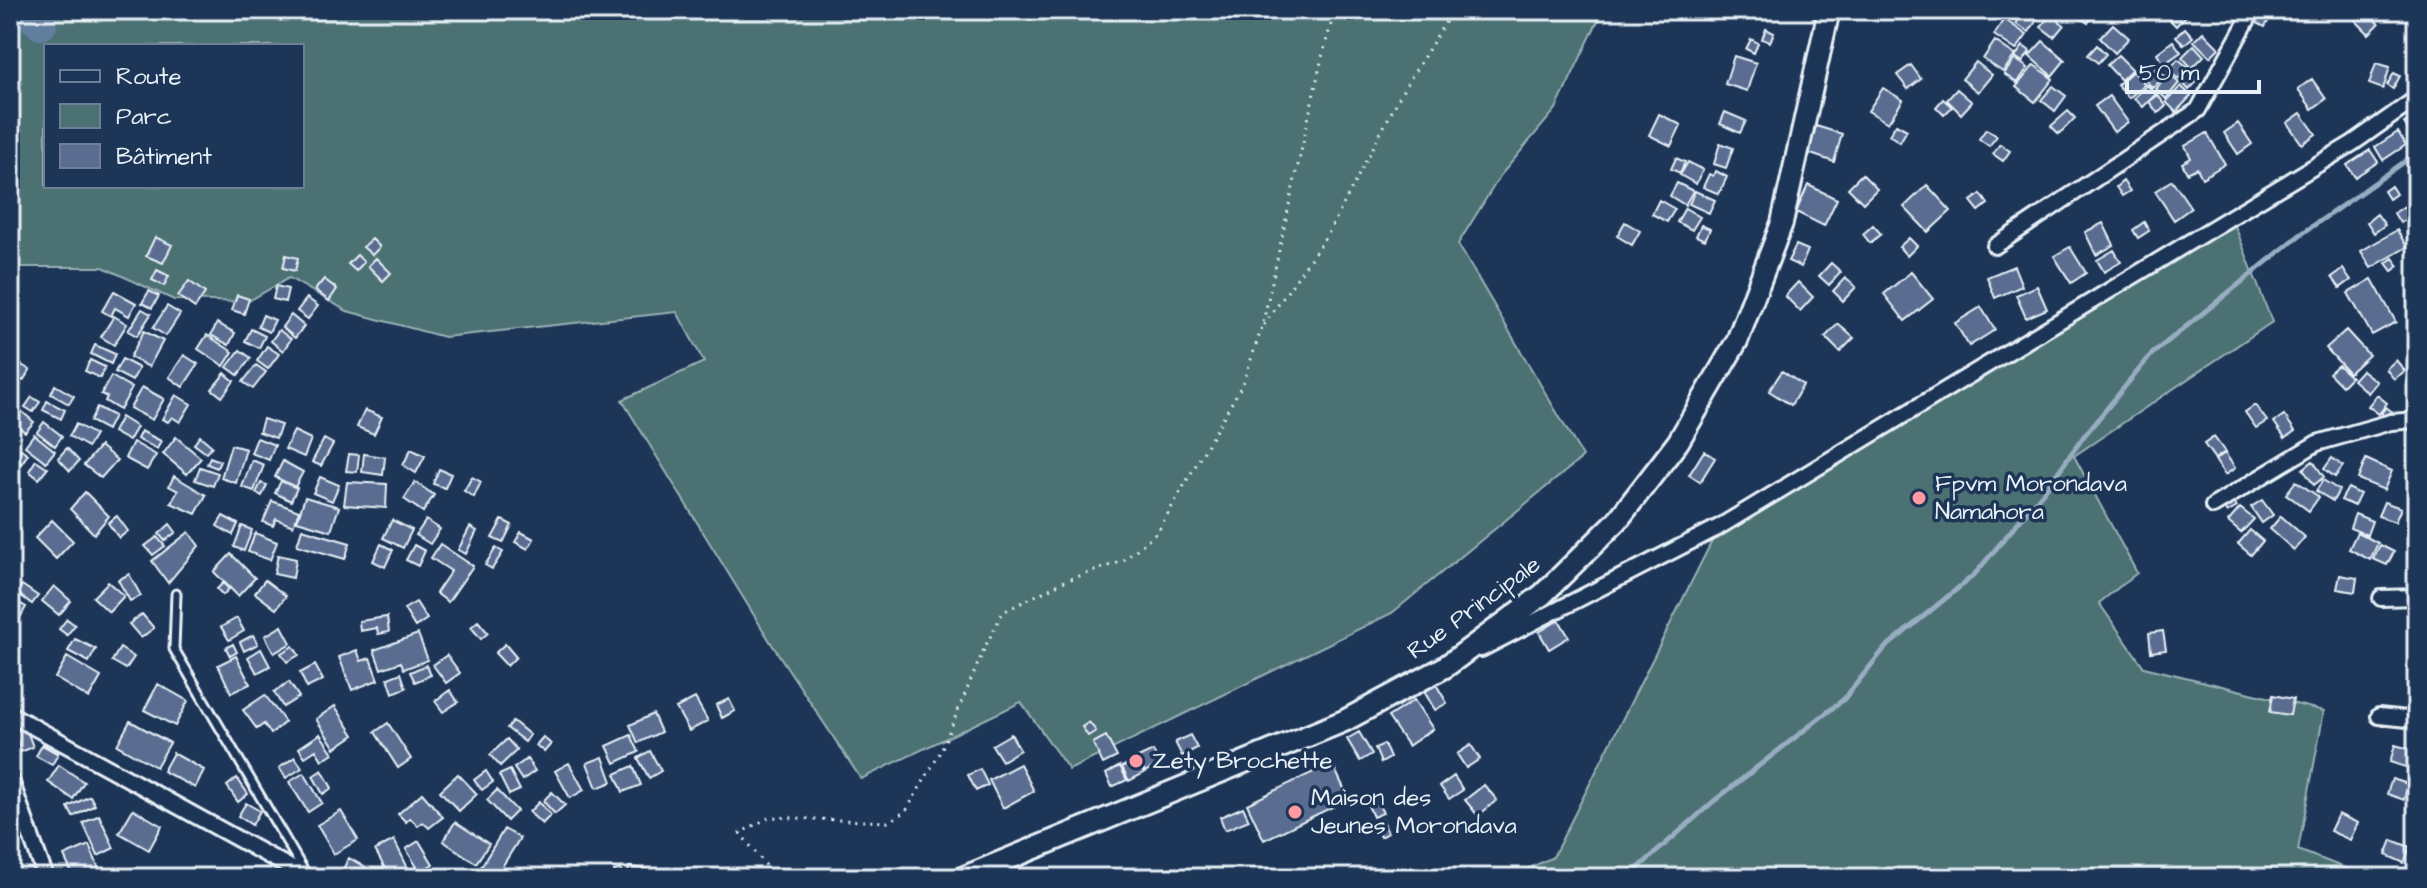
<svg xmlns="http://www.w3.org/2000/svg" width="2427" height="888" font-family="'Architects Daughter',sans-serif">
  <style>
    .green { fill: #4c7173; stroke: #9ab1b6; stroke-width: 2; fill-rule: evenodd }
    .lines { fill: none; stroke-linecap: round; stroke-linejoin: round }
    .stream { stroke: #98acc2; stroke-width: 5 }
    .river { stroke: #627e9e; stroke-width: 32 }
    .building { fill: #5a6d91; stroke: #e8f1f8; stroke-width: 2 }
    .lane-casing { stroke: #e8f1f8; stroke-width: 13 }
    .street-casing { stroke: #e8f1f8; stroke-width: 20 }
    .secondary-casing { stroke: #e8f1f8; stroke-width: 26 }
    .path { stroke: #e8f1f8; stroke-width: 3; stroke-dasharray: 2 6; stroke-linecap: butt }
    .lane { stroke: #1d3557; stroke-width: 7 }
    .street { stroke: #1d3557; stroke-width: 14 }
    .secondary { stroke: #1d3557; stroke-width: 20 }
    .poi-dot { fill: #ff9aa2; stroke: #1d3557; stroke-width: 3 }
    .labels { text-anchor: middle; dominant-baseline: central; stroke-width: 7; stroke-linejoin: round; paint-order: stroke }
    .poi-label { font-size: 24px; fill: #e8f1f8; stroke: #1d3557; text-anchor: start }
    .street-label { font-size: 24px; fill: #e8f1f8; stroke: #1d3557 }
  </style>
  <rect width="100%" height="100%" fill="#1d3557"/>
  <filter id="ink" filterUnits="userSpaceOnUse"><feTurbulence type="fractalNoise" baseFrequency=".0125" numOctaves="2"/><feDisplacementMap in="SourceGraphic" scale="16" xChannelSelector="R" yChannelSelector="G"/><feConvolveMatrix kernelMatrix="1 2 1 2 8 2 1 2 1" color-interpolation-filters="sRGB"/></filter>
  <g filter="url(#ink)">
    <!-- green -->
    <path class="green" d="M10,10H1603L1556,109L1500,176L1458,244L1583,457L1392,613L1069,770L1021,702L861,779L771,643L622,400L704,362L677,312L444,337L347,311L289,278L247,302L174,300L103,267H10ZM46,46H302V186H46Z
      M2232,218L2272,322L2074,456L2137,573L2099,603L2144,667L2324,711L2298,850L2371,878H1508L1553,857L1719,527Z"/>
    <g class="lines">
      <!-- stream -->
      <path class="stream" d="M1627,878L1714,801L1844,699L1885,648L1974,575L2045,490L2084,436L2152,354L2300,235L2417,153"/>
      <!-- river -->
      <path class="river" d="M26,10L41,24"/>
    </g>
    <!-- building -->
    <path class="building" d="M2026,10H2031L2040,15L2029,32L2016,24Z
      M2077,10H2096L2088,23L2074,14Z
      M2160,10H2189L2190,12L2176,26Z
      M2260,10L2271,16L2265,27L2255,22Z
      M2365,10L2379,24L2369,34L2355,20Z
      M2050,14L2064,25L2054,37L2041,27Z
      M2004,19L2027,35L2016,50L1994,35Z
      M2113,24L2129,38L2115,53L2100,38Z
      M2185,28L2193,37L2184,45L2176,36Z
      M1766,29L1774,33L1770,42L1762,39Z
      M2203,32L2219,48L2210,57L2194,41Z
      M1751,39L1758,43L1754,53L1746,49Z
      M1995,41L2015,55L2003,72L1983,59Z
      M2043,41L2065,60L2052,76L2029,56Z
      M2173,41L2181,52L2164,64L2157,53Z
      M2097,45L2106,54L2098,63L2088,55Z
      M2194,45L2204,56L2192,68L2182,57Z
      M2023,46L2030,51L2023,62L2015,57Z
      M2118,55L2132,69L2121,80L2107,65Z
      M1734,56L1756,63L1747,91L1725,84Z
      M2015,59L2028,68L2017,83L2004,74Z
      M2178,59L2188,67L2178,79L2168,70Z
      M1976,62L1992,75L1978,92L1962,79Z
      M2376,63L2390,67L2383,89L2369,84Z
      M1911,65L1921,79L1908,89L1897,75Z
      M2034,65L2053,79L2035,102L2016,87Z
      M2156,68L2165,76L2153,88L2145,80Z
      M2191,69L2200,78L2189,90L2180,80Z
      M2133,71L2145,84L2129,98L2117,85Z
      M2394,73L2400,76L2393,89L2387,85Z
      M2169,74L2179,83L2166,99L2156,89Z
      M2312,79L2326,99L2312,109L2298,89Z
      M2147,85L2156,94L2143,107L2134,98Z
      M2053,86L2066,96L2055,111L2041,100Z
      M2181,86L2191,96L2176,112L2166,102Z
      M1883,88L1903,100L1888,123L1868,111Z
      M1957,89L1972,102L1961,114L1947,100Z
      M2158,95L2166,106L2158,113L2149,102Z
      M2109,96L2128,122L2114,132L2095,106Z
      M1943,99L1952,107L1944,115L1936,107Z
      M2068,111L2075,118L2059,134L2051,126Z
      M1725,112L1746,121L1740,133L1720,124Z
      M2301,113L2316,134L2302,144L2287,123Z
      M1659,114L1681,125L1671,146L1649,135Z
      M2417,116V131L2411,134L2404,123Z
      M2238,123L2252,144L2238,154L2224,133Z
      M1896,124L1907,130L1900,142L1889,135Z
      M1816,126L1842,134L1834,162L1808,153Z
      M1986,129L1997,136L1989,146L1979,139Z
      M2398,132L2406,145L2383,160L2375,147Z
      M2207,133L2225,164L2202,178L2197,168L2187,173L2182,163L2191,158L2185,146Z
      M1720,143L1733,148L1726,168L1714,164Z
      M2000,144L2010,151L2003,161L1993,154Z
      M2370,150L2378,162L2355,177L2347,165Z
      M1676,158L1685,162L1680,173L1671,169Z
      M1688,162L1703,170L1696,184L1680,175Z
      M1716,171L1727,177L1719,194L1703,187L1709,174L1713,176Z
      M1862,174L1877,189L1863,203L1848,188Z
      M2172,180L2191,208L2174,220L2155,191Z
      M2123,181L2130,191L2122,196L2116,187Z
      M1677,183L1693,191L1685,205L1670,196Z
      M1808,185L1837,199L1824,226L1796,212Z
      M1927,185L1951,211L1928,232L1904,207Z
      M2391,186L2396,194L2389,199L2384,191Z
      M1695,191L1715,200L1709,213L1689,204Z
      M1981,194L1988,204L1979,211L1971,201Z
      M1659,200L1675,209L1667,222L1652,214Z
      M2411,202L2417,213L2400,223L2394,213Z
      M1685,208L1700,217L1692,230L1677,222Z
      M2377,214L2385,225L2374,233L2367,222Z
      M1625,222L1640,231L1632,245L1617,236Z
      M2144,222L2149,231L2138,238L2133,230Z
      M2103,223L2114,245L2096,255L2085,232Z
      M1701,225L1710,229L1705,240L1696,236Z
      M1873,225L1881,234L1870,243L1863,234Z
      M2397,230L2407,247L2371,268L2361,251Z
      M155,237L172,245L163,263L146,256Z
      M1909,238L1917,246L1907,256L1899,247Z
      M372,239L380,247L372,255L363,247Z
      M1796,245L1808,250L1801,267L1788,261Z
      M2070,247L2086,273L2071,283L2054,256Z
      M2114,250L2121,262L2104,272L2097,260Z
      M286,255L298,258L295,271L283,268Z
      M357,255L364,262L356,271L348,264Z
      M376,258L391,273L383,281L368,266Z
      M2393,258L2399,266L2392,271L2386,263Z
      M1831,263L1841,272L1829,285L1819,276Z
      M2014,266L2022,286L1995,298L1987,277Z
      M2343,269L2351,280L2340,288L2332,277Z
      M157,270L169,276L164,286L152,280Z
      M1911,272L1933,299L1905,321L1884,294Z
      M1845,278L1856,287L1843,301L1833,291Z
      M324,279L337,289L329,301L315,290Z
      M2372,279L2396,322L2372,335L2348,293Z
      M189,281L205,293L195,308L178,296Z
      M1798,282L1813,297L1800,311L1785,296Z
      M276,286L288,289L285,302L273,299Z
      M2037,286L2047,309L2026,318L2016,295Z
      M114,291L136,303L129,316L115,308L111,316L102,311Z
      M149,291L159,296L152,308L142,303Z
      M237,295L249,299L244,314L232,310Z
      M307,298L318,306L308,319L297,311Z
      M167,306L180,314L166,336L153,328Z
      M1981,307L1995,330L1969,346L1955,323Z
      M142,309L151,314L137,336L128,331Z
      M263,315L275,320L269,332L258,327Z
      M291,315L304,326L295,338L282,327Z
      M114,316L127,324L114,345L101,337Z
      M217,323L235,333L229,345L211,335Z
      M1838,324L1854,338L1840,352L1825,337Z
      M251,329L265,336L259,348L245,341Z
      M279,330L291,339L283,351L271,341Z
      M2346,330L2369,355L2349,373L2326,348Z
      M144,331L163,341L149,367L130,357Z
      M207,335L233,352L224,366L198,349Z
      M95,345L115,354L111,364L91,354Z
      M267,346L279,354L268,369L257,361Z
      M240,350L251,358L238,375L227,367Z
      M184,355L198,364L183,387L169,377Z
      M122,359L139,368L132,381L115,372Z
      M90,360L105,367L100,378L85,371Z
      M2396,360L2405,371L2394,379L2386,369Z
      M15,361L30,370L23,381L10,373Z
      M256,365L266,372L253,389L243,382Z
      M2338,365L2351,377L2342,386L2329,373Z
      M2362,370L2377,382L2368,393L2353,380Z
      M1782,371L1803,385L1791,405L1769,391Z
      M225,373L234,381L222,397L212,389Z
      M111,376L132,388L120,410L105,401L107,397L101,394Z
      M10,378L21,385L13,396L10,394Z
      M55,385L74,396L69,404L51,394Z
      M142,387L164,399L152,420L130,408Z
      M176,395L191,404L180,422L172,417L168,422L162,419Z
      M2377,395L2387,403L2379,414L2368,406Z
      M32,397L40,402L33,412L25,407Z
      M47,401L65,410L61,419L43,410Z
      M2255,405L2267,421L2256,428L2245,412Z
      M97,407L114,416L107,430L90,421Z
      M2386,407L2394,413L2388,419L2381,413Z
      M19,409L34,422L25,432L10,420Z
      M365,410L382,417L374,434L357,427Z
      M2284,415L2295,431L2285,438L2274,422Z
      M121,417L137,427L129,441L113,432Z
      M263,419L281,425L276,438L259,432Z
      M44,422L62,436L55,446L37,432Z
      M76,424L95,435L88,447L69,436Z
      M141,431L161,441L157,449L137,439Z
      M294,431L311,439L304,457L285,449Z
      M34,434L55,451L46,462L25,446Z
      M200,436L212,446L206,453L194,444Z
      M176,437L201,458L187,474L163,454Z
      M2214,437L2225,452L2215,459L2204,444Z
      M257,438L275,445L269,460L251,453Z
      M324,439L333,444L321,466L312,462Z
      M133,442L156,455L147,470L125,458Z
      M231,445L246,449L236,483L221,478Z
      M100,446L117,460L101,478L84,465Z
      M67,448L79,461L70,471L58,458Z
      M21,449L28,454L21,464L14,459Z
      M411,449L425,456L416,473L403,465Z
      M1704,451L1715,458L1700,482L1689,475Z
      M2225,453L2235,468L2225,475L2215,460Z
      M349,454L359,455L357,472L346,471Z
      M364,454L385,457L383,475L362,472Z
      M210,457L220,461L217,468L207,464Z
      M2332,458L2343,466L2335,477L2324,469Z
      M2366,459L2392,471L2384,490L2358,479Z
      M36,460L48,468L39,479L29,471Z
      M252,460L264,465L254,491L242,487Z
      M283,461L303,472L295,487L275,477Z
      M2313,461L2324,477L2314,485L2303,469Z
      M200,467L218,473L213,486L195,480Z
      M439,469L451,474L445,488L433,484Z
      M174,476L206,495L196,514L171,503L178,491L169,486Z
      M320,477L339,485L332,501L313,493Z
      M472,477L481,482L474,497L464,491Z
      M2323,480L2339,490L2333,501L2316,491Z
      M281,481L297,488L291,501L275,493Z
      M2296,481L2319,497L2309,511L2286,494Z
      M347,482L387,484L386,508L344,505Z
      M415,482L434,495L423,512L404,499Z
      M261,483L267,485L262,496L256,493Z
      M2348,488L2360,494L2354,506L2341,500Z
      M85,492L109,516L94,534L70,509Z
      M305,497L339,507L331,531L297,521Z
      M2262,500L2273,515L2262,523L2251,507Z
      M272,501L299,511L293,526L276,519L273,526L263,522Z
      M2233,501L2237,507L2227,513L2223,507Z
      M2384,502L2401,508L2395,522L2378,516Z
      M2240,508L2254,519L2241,533L2228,522Z
      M2355,514L2372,521L2367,535L2350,528Z
      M117,516L128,531L119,538L108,523Z
      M223,516L238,524L233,535L217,526Z
      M2281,516L2305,537L2294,550L2270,529Z
      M52,520L73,541L56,559L35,538Z
      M392,520L412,530L403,548L383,538Z
      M426,520L440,529L430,544L416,535Z
      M502,520L512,525L503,543L492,538Z
      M170,524L176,532L165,541L159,534Z
      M242,526L252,530L244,551L234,547Z
      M470,527L477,531L466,554L458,550Z
      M302,529L350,543L345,559L297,545Z
      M2250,530L2263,541L2251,555L2238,544Z
      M2416,531L2417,532V551L2407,543Z
      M189,532L199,546L168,583L152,561Z
      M521,532L534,539L528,549L515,542Z
      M2357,532L2378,543L2370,560L2349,549Z
      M255,533L277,542L270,560L248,552Z
      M157,537L165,546L153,555L145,546Z
      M381,544L393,550L385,567L373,561Z
      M440,544L473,566L448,602L436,593L451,571L431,558Z
      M414,545L425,551L418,566L406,560Z
      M2380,545L2394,552L2387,565L2373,559Z
      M496,548L503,552L492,569L485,565Z
      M231,554L255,578L238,596L214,572Z
      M278,555L296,559L293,578L274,574Z
      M129,574L141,596L130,601L118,580Z
      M2340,575L2357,578L2355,592L2337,589Z
      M265,580L286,596L276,609L255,593Z
      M108,582L124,596L109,612L93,597Z
      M223,583L229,589L223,595L217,589Z
      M22,585L38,596L32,604L16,592Z
      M54,586L71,601L59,615L42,601Z
      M10,598L26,607L15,627L10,625Z
      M416,602L427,619L415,627L404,609Z
      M142,614L154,628L141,638L129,624Z
      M387,617L389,632L378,634L377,628L360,631L359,621Z
      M237,618L244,631L229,640L221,627Z
      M67,619L75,625L67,635L59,629Z
      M1559,620L1569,637L1549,649L1539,632Z
      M478,621L488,633L481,639L471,627Z
      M282,626L291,643L274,653L265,636Z
      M2163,631L2166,650L2151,652L2149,633Z
      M418,634L428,660L404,669L401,662L381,669L374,650Z
      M253,635L258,644L244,651L240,642Z
      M75,639L96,649L89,662L68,651Z
      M233,644L237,652L230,656L226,648Z
      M505,644L516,657L507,666L495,653Z
      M293,646L299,655L287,662L281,653Z
      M120,648L134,657L126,669L112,661Z
      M261,649L270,666L257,673L248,657Z
      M357,650L361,661L370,658L378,680L352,690L339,657Z
      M447,655L460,673L446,683L433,665Z
      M236,656L250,684L231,693L218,665Z
      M67,657L101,677L89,698L55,678Z
      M315,665L323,680L307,688L300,673Z
      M426,665L431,675L415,682L410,672Z
      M401,673L406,688L393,693L388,678Z
      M1434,681L1447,703L1435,710L1422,688Z
      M289,682L299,697L283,707L274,692Z
      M158,684L188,701L175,726L144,710Z
      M450,690L458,702L443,712L435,701Z
      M265,695L285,722L271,734L264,724L257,729L243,710Z
      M2273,695L2293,699L2290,715L2270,712Z
      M695,698L708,721L689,731L676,708Z
      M729,699L735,711L722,718L716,705Z
      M1414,700L1433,729L1408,746L1388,717Z
      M335,706L354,735L335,748L316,719Z
      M653,714L661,732L638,743L630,725Z
      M130,721L170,743L156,767L117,745Z
      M513,721L530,735L525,742L507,728Z
      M1089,722L1096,731L1088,736L1082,727Z
      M388,723L411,759L398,768L375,732Z
      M26,728L33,747L21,752L14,732Z
      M1359,732L1372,754L1360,761L1347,739Z
      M320,734L333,753L322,760L316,750L305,757L299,748Z
      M1011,734L1020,750L1002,761L992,745Z
      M631,735L639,752L615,763L607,746Z
      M1190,735L1197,748L1182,756L1175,742Z
      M1106,736L1117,757L1103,764L1093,743Z
      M543,737L551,744L544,752L536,745Z
      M46,738L61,747L58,753L43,744Z
      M507,739L517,750L500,766L490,755Z
      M1384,744L1390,758L1381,763L1375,748Z
      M42,745L58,754L52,765L36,756Z
      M1471,745L1480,759L1466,768L1457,754Z
      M2395,745L2417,751L2412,769L2390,762Z
      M650,751L661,771L649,778L638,758Z
      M1153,751L1160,764L1145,772L1138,758Z
      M173,753L204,770L195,788L163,771Z
      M295,757L302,768L286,778L279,768Z
      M603,757L612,782L597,788L587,763Z
      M527,759L535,771L522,780L514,768Z
      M1137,759L1144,773L1129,781L1122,767Z
      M569,763L584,790L570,798L555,771Z
      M1332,763L1349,799L1264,840L1247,804Z
      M1020,764L1034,791L1003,808L989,780Z
      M59,765L84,782L73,799L48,782Z
      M633,766L641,785L623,792L615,774Z
      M1120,766L1127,780L1112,787L1106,774Z
      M980,769L988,785L976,791L968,775Z
      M322,770L332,788L323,794L313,776Z
      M510,770L520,790L509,795L499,775Z
      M486,771L493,782L482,790L474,780Z
      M304,773L322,803L308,812L289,782Z
      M458,774L477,794L459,811L440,791Z
      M1454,776L1463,790L1449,799L1440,786Z
      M237,778L248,794L238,802L227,786Z
      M2392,779L2408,784L2404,800L2387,794Z
      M1484,785L1497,800L1478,816L1465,800Z
      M497,790L517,811L507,821L487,800Z
      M552,792L565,805L555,814L543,801Z
      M422,793L443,817L429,828L423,822L418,826L410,818L406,822L398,814Z
      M90,796L95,805L73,817L68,807Z
      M1376,799L1383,813L1373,817L1367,803Z
      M539,802L551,815L542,824L529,812Z
      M246,803L260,811L252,825L238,816Z
      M1243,807L1249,820L1225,830L1220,817Z
      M133,809L162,826L149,850L119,833Z
      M341,811L358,840L334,854L317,825Z
      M2338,814L2358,823L2350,840L2330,831Z
      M99,815L114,848L98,856L83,823Z
      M1382,819L1388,833L1380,837L1373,823Z
      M455,822L489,844L476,863L443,841Z
      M504,829L520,838L495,878H492L479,870Z
      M394,840L408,868L390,878L375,850Z
      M2392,840L2410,847L2404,863L2386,855Z
      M419,841L433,864L420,872L406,849Z
      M89,845L101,873L89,878H74L64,856Z
      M349,858L379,875L377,878H338Z
      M629,867L647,869L645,878H627Z
      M621,869L623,877L616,878L614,871Z"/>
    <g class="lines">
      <!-- lane casing -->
      <g class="lane-casing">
        <path id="lane" d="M176,594L174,649L305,873"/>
      </g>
      <!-- street casing -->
      <g class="street-casing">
        <path id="street" d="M1995,246L2198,110L2253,10
          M2213,506L2317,443L2391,422L2417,420
          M2381,598L2417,597
          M1481,649L1719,527L2353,143L2417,98
          M10,714L309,878
          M2379,716L2417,720
          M10,778L46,878"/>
      </g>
      <!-- secondary casing -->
      <g class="secondary-casing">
        <path id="secondary" d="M962,878L1344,721L1445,667L1542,595L1617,521L1678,442L1737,341L1782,223L1829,10"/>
      </g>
      <!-- path -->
      <path class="path" d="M1264,325L1329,232L1402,92L1453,10
        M776,878L740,833L770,817L888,822L906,811L940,753L985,647L1003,612L1065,581L1123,561L1158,531L1243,383L1262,327L1322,57L1335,10"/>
      <!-- lane -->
      <use href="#lane" class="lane"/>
      <!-- street -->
      <use href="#street" class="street"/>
      <!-- secondary -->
      <use href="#secondary" class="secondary"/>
    </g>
  </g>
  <!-- markers -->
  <g class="poi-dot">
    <circle cx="1919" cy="498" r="8"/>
    <circle cx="1136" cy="761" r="8"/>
    <circle cx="1295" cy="812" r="8"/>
  </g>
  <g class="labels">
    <!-- poi labels -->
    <g class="poi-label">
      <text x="1935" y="484">Fpvm Morondava<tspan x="1935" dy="28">Namahora</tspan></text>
      <text x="1152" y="761">Zety Brochette</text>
      <text x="1311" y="798">Maison des<tspan x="1311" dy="28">Jeunes Morondava</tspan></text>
    </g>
    <!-- street labels -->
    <g class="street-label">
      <text transform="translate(1474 608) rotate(-36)">Rue Principale</text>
    </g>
  </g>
  <!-- margin -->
  <rect width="2427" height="888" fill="none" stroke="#1d3557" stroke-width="40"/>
  <rect x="20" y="20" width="2387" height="848" fill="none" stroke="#e8f1f8" stroke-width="3" filter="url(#ink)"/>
  <!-- legend -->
  <rect x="44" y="44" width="260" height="144" fill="#1d3557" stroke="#6e8097" stroke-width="2"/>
  <rect x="60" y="70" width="40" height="12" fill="#1d3557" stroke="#6e8097" stroke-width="2"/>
  <text x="116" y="84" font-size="24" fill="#e8f1f8">Route</text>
  <rect x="60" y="104" width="40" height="24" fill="#4c7173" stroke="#6e8097" stroke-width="2"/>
  <text x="116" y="124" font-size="24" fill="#e8f1f8">Parc</text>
  <rect x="60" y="144" width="40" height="24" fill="#5a6d91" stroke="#6e8097" stroke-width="2"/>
  <text x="116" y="164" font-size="24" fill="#e8f1f8">Bâtiment</text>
  <!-- scale -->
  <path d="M2127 80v12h132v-12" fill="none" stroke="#e8f1f8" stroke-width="4"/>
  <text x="2139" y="80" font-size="24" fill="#e8f1f8" stroke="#1d3557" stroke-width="6" paint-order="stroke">50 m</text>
</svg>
